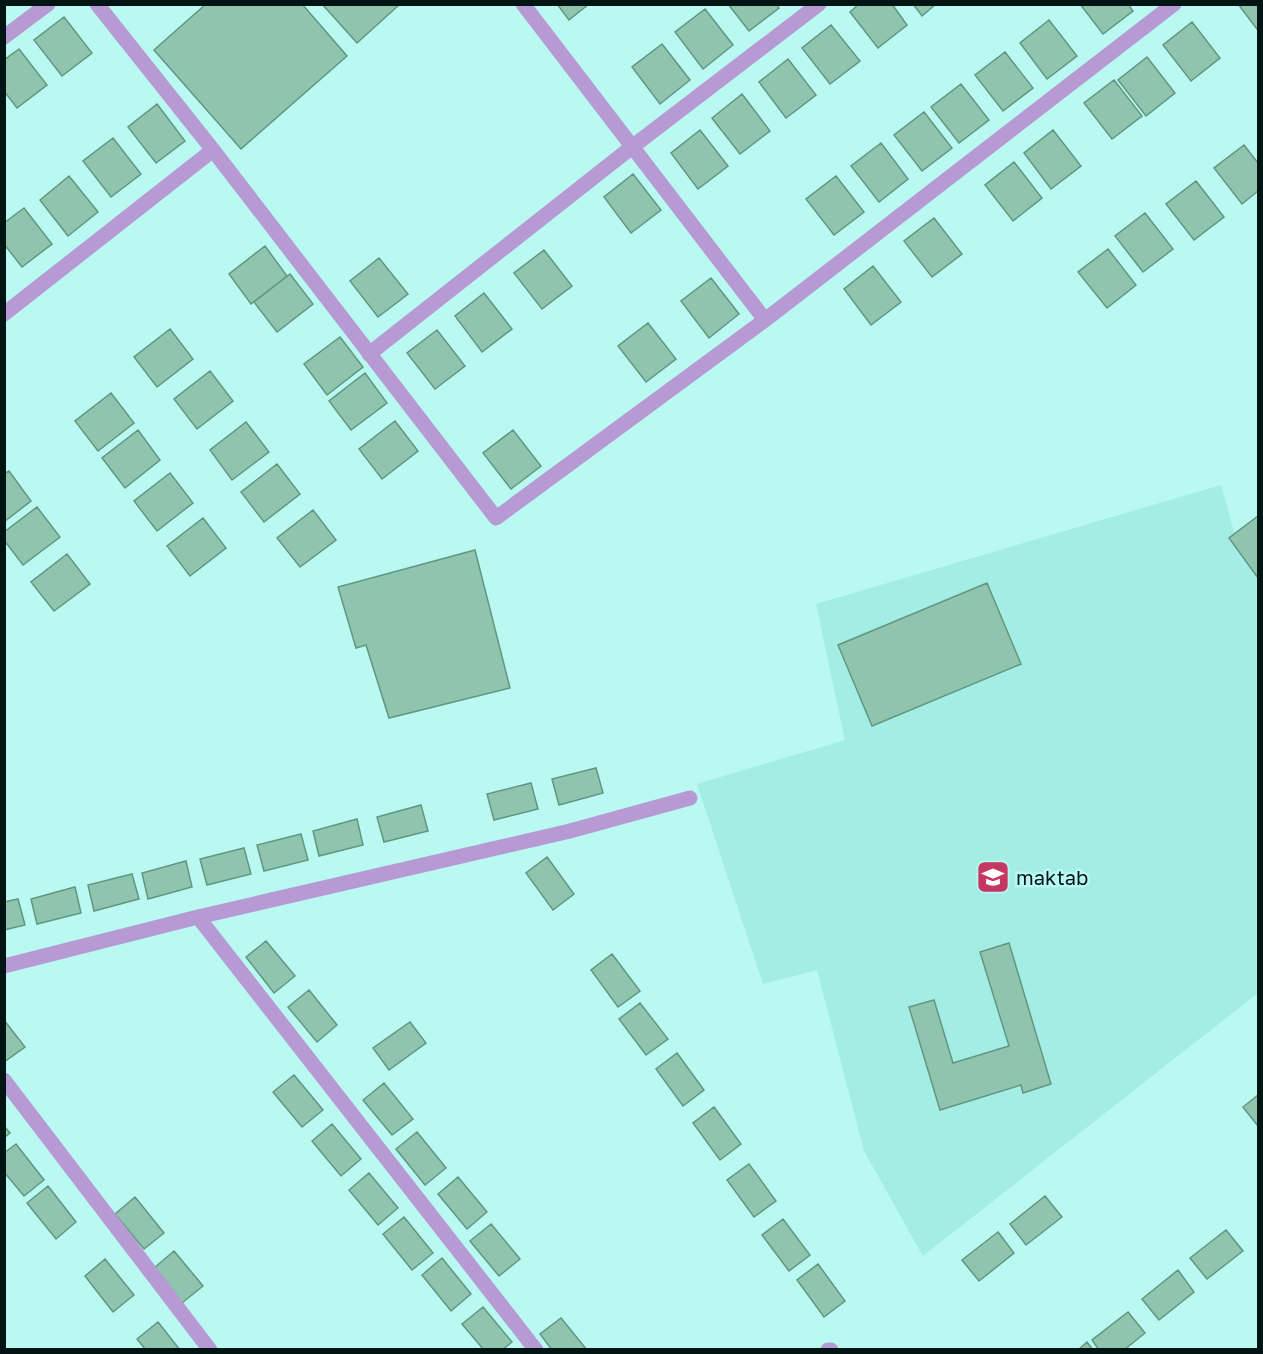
<svg xmlns="http://www.w3.org/2000/svg" width="1263" height="1354" font-family="'Golos Text',sans-serif">
  <style>
    .built { fill: #a3ede4 }
    .building { fill: #8fc5ae; stroke: #629681; stroke-width: 1.5 }
    .lines { fill: none; stroke-linecap: round; stroke-linejoin: round }
    .street { stroke: #b799d4; stroke-width: 15 }
    .labels { text-anchor: middle; dominant-baseline: central; stroke-width: 5; stroke-linejoin: round; paint-order: stroke }
    .poi-label { font-size: 20px; fill: #001513; stroke: #b9f9f1; text-anchor: start }
  </style>
  <rect width="100%" height="100%" fill="#b9f9f1"/>
  <!-- built -->
  <path class="built" d="M1221,485L1236,539L1258,578V993L923,1256L864,1151L817,970L763,984L697,784L845,740L816,604Z"/>
  <!-- building -->
  <path class="building" d="M206,4H302L347,56L241,149L154,50Z
    M322,4H400L357,43Z
    M557,4H589L569,20Z
    M728,4H776L779,8L749,31Z
    M859,4H892L907,25L878,48L850,12Z
    M913,4H936L922,16Z
    M1080,4H1128L1133,11L1103,34Z
    M1238,4H1258V28L1257,29Z
    M705,9L733,45L703,69L675,32Z
    M64,17L92,53L62,76L34,40Z
    M1049,20L1077,56L1047,79L1020,43Z
    M1192,22L1220,58L1191,81L1163,45Z
    M831,25L860,61L830,84L802,48Z
    M662,44L690,80L660,104L632,67Z
    M19,49L47,85L17,108L4,91V60Z
    M1005,52L1033,88L1003,111L975,75Z
    M1147,57L1175,93L1146,116L1118,80Z
    M788,59L816,95L786,118L759,82Z
    M1114,80L1142,116L1112,139L1084,103Z
    M961,84L989,120L959,143L931,107Z
    M742,94L770,131L740,154L712,118Z
    M157,104L185,141L156,163L128,127Z
    M924,112L952,148L922,171L894,135Z
    M700,130L728,166L698,189L671,153Z
    M1053,130L1081,166L1051,189L1024,153Z
    M113,138L141,174L111,197L83,161Z
    M881,143L908,179L879,202L851,166Z
    M1244,145L1258,163V191L1242,204L1214,168Z
    M1014,162L1042,198L1013,221L985,185Z
    M633,174L661,210L631,233L604,197Z
    M69,176L98,212L68,236L40,200Z
    M836,176L864,212L834,235L806,199Z
    M1196,181L1224,217L1194,240L1166,204Z
    M24,208L52,244L22,267L4,244V223Z
    M1145,213L1173,249L1143,272L1115,236Z
    M934,218L962,254L932,277L904,241Z
    M265,246L287,276L251,304L229,274Z
    M1108,249L1136,285L1107,308L1078,272Z
    M544,250L572,286L542,309L514,273Z
    M379,258L408,294L378,317L350,281Z
    M873,266L901,302L871,325L844,289Z
    M290,274L313,304L277,332L254,302Z
    M711,278L739,314L709,338L681,301Z
    M484,293L512,329L482,352L455,316Z
    M648,323L676,359L646,382L618,346Z
    M170,329L193,359L157,387L134,357Z
    M437,330L465,366L435,389L407,353Z
    M340,337L363,367L327,395L304,364Z
    M210,371L233,401L197,429L174,399Z
    M365,373L387,403L351,430L329,401Z
    M111,393L134,423L98,451L75,421Z
    M395,421L418,451L382,479L359,449Z
    M246,422L269,452L232,480L210,450Z
    M138,430L160,460L125,488L102,458Z
    M513,430L541,466L511,489L483,453Z
    M277,464L300,494L264,522L241,492Z
    M9,471L31,501L4,522V474Z
    M170,473L193,503L157,531L134,501Z
    M37,507L60,537L23,565L4,540V532Z
    M313,510L336,540L300,567L277,538Z
    M1258,516V578L1229,538Z
    M203,518L226,548L190,576L167,546Z
    M475,550L510,688L389,718L366,645L356,648L338,587Z
    M67,554L90,584L54,611L31,582Z
    M987,583L1021,664L872,726L838,645Z
    M596,768L603,793L559,805L552,779Z
    M531,783L538,809L494,820L487,794Z
    M421,805L428,831L384,842L377,817Z
    M357,819L363,845L319,856L313,831Z
    M301,834L308,860L264,871L257,845Z
    M244,848L251,874L207,885L200,859Z
    M547,857L574,894L553,910L526,873Z
    M186,861L192,887L148,899L142,873Z
    M132,874L139,899L94,911L88,885Z
    M75,887L81,913L37,924L31,899Z
    M18,899L25,925L4,930V902Z
    M266,941L295,976L274,993L246,957Z
    M1009,943L1051,1084L1023,1093L1021,1085L940,1110L909,1007L934,1000L953,1063L1009,1046L980,952Z
    M612,954L640,991L618,1007L591,970Z
    M309,990L337,1025L317,1042L288,1007Z
    M640,1003L668,1039L646,1055L619,1019Z
    M4,1020L25,1047L4,1062Z
    M410,1022L426,1043L389,1070L373,1048Z
    M677,1053L704,1090L683,1106L656,1069Z
    M294,1075L323,1110L302,1127L273,1092Z
    M384,1083L413,1119L392,1135L363,1100Z
    M1258,1095V1126L1243,1107Z
    M714,1107L741,1144L720,1160L693,1123Z
    M332,1124L361,1159L341,1176L312,1141Z
    M4,1126L10,1133L4,1138Z
    M417,1132L446,1168L425,1185L396,1149Z
    M16,1144L44,1180L24,1196L4,1172V1153Z
    M749,1164L776,1201L754,1217L727,1180Z
    M369,1173L398,1208L378,1225L349,1190Z
    M458,1177L487,1212L467,1229L438,1194Z
    M48,1186L76,1222L56,1239L27,1203Z
    M1045,1196L1062,1217L1026,1245L1010,1224Z
    M135,1197L164,1233L144,1249L115,1214Z
    M404,1217L433,1253L412,1270L383,1234Z
    M783,1219L810,1255L789,1271L762,1235Z
    M491,1224L520,1259L499,1276L470,1241Z
    M1226,1230L1243,1251L1207,1279L1190,1258Z
    M998,1232L1014,1253L979,1281L962,1260Z
    M174,1251L203,1286L182,1303L154,1268Z
    M442,1258L471,1294L451,1311L422,1275Z
    M105,1259L134,1295L113,1312L85,1276Z
    M818,1264L845,1301L824,1317L797,1280Z
    M1178,1270L1194,1292L1159,1320L1142,1299Z
    M483,1307L512,1342L502,1350H484L462,1324Z
    M1128,1312L1145,1333L1124,1350H1099L1092,1340Z
    M561,1318L587,1350H552L540,1334Z
    M158,1322L180,1350H146L137,1339Z
    M1087,1342L1093,1350H1078Z"/>
  <g class="lines">
    <!-- street -->
    <path class="street" d="M97,4L213,150L496,518L765,320L1174,4
      M523,4L765,320
      M4,37L48,4
      M4,314L213,150
      M369,354L632,147L819,4
      M198,917L536,1350
      M4,966L198,917L570,831L690,798
      M4,1080L210,1350
      M828,1350H831"/>
  </g>
  <!-- icons -->
  <defs>
    <g id="school-square" transform="scale(1.725)"><rect x="-9" y="-9" width="18" height="18" rx="4" fill="#c53762" stroke="#b9f9f1"/><path d="M0-5L7-2L0 1L-7-2ZM-4 1L0 2.5L4 1V4Q0 6-4 4Z" fill="#fff"/></g>
  </defs>
  <g fill-rule="evenodd">
    <use href="#school-square" x="993" y="877"/>
  </g>
  <g class="labels">
    <!-- poi labels -->
    <g class="poi-label">
      <text x="1016" y="877">maktab</text>
    </g>
  </g>
  <!-- border -->
  <rect width="1263" height="1354" fill="none" stroke="#001513" stroke-width="12"/>
</svg>
